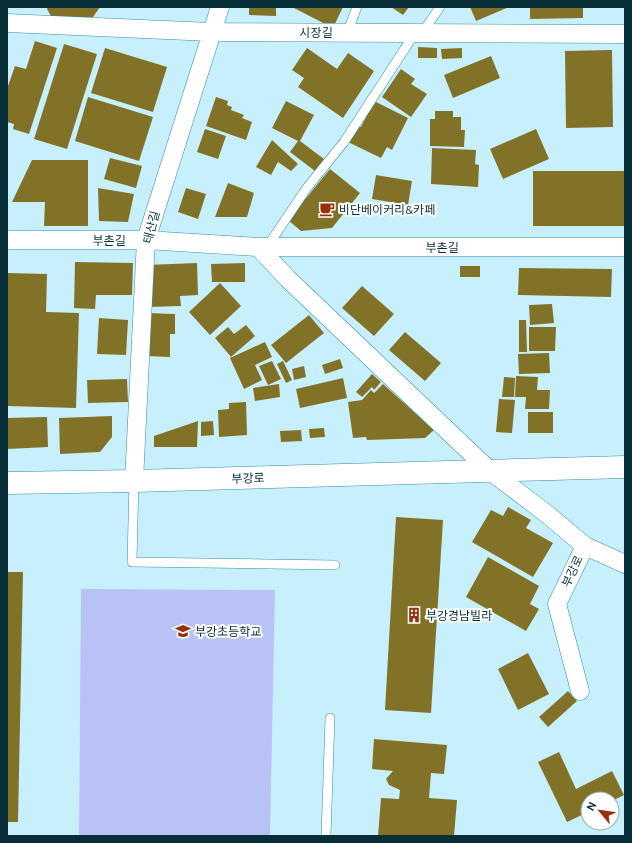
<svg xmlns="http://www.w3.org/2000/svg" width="632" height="843" font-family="Ubuntu,'Noto Sans KR',sans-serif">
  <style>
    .pitch { fill: #b9c2f5 }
    .building { fill: #817227 }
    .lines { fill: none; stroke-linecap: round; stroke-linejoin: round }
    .lane-casing { stroke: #368ea3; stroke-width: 10 }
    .street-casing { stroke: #368ea3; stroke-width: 19 }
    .secondary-casing { stroke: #368ea3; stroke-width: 23 }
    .lane { stroke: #fff; stroke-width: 9 }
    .street { stroke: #fff; stroke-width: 18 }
    .secondary { stroke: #fff; stroke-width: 22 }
    .labels { text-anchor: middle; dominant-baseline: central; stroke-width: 4; stroke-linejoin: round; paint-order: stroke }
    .street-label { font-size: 12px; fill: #082e37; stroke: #fff }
    .poi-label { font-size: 12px; fill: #082e37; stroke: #fff; text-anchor: start }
  </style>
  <rect width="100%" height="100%" fill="#c8f0fc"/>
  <!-- pitch -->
  <path class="pitch" d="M81,589L275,590L270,836H79Z"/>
  <!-- building -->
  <path class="building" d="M48,7H100L93,17L52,18L47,9Z
    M249,7H276V16L249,15Z
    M292,7H343L333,28Z
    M391,7H409L403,15Z
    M470,7H509L476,21Z
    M530,7H583V18L530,19Z
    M35,41L57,48L29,134L13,129L14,124L7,122V89L15,66L26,69Z
    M64,44L97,54L67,149L34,139Z
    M418,47L437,48V58H418Z
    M105,48L167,67L153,112L91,93Z
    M307,48L337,69L348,53L374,71L343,118L298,87L304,78L292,70Z
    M462,48V58L442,59L441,49Z
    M612,50L613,127L566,128L565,51Z
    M491,56L500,78L453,98L444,75Z
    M401,69L415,79L411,84L427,94L411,117L382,97Z
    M88,97L153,117L139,161L75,141Z
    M216,97L228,101L227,105L232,107L231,110L244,115L242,118L252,122L246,140L206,126Z
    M286,101L314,115L300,141L324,159L315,171L290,152L298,141L272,128Z
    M374,101L408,118L392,150L387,147L381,158L348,142L357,125L361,127Z
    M435,111H453V117H461V130H465L464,147L430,146V119H435Z
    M205,129L226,136L218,159L197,152Z
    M536,129L549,159L503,179L490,149Z
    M272,140L298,164L291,171L278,162L271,175L256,167Z
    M432,148L476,150L475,164L479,165L478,187L431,184Z
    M110,158L142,166L136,188L104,179Z
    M32,160H88V226H44L45,202H12Z
    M330,169L360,193L332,228L301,231L288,220Z
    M533,171H625V226H533Z
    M376,175L412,181L408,205L372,199Z
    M228,183L254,193L247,217H215Z
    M98,188L134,194L128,222L99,221Z
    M186,188L206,194L198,219L178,212Z
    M75,262L133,263L132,295H96L95,309L74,308Z
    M197,263L198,295L180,296L181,306L149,307L147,265Z
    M245,263V282H212L211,264Z
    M460,266H480V277H460Z
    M519,268L612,269L611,297L518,295Z
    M7,273L47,274L46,312L79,313L76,408L7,406Z
    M220,283L241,306L210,335L189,312Z
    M362,286L394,314L374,336L342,308Z
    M552,304L554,323L530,325L529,305Z
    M147,313L175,314V334H170V357L146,356Z
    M309,315L324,333L286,363L271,345Z
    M99,318L128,320L126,355L97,354Z
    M519,320H526L527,352H519Z
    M246,325L255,336L231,357L215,338L228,327L234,334Z
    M529,327H556L555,351H529Z
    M405,332L441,363L425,381L389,350Z
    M265,342L272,357L255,365L262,380L244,389L230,358Z
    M549,353L550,373L519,374L518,354Z
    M340,359L343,368L325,374L322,365Z
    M272,361L281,379L268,385L259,366Z
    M283,361L292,380L286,383L277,364Z
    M304,366L306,377L294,380L292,369Z
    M372,374L381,382L374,390L372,387L362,397L356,392Z
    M516,376L538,377L537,390H550L549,409H525L526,397H515Z
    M504,377L515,378L514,397H502Z
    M343,378L347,398L300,408L296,389Z
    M127,379L128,402L88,403L87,380Z
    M279,384L280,397L255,401L253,388Z
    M383,384L434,430L425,438L367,440L366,437L353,438L348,402L362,400L371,390L374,393Z
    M499,399L515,400L512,433L496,432Z
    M246,402L247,435L219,437L218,410L229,409V403Z
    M528,412H553V433H528Z
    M112,416V437L100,452L60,454L59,418Z
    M47,417L48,447L7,449V418Z
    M198,421L197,447H154V436Z
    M213,421L214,435L201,436V422Z
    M324,428L325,437L310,438L309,429Z
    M301,430L302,441L281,442L280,431Z
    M508,507L531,520L526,528L553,543L533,577L472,542L491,510L503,516Z
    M396,517L443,520L431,713L385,710Z
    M488,557L539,586L530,604L539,609L526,631L466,597Z
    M7,572H23L18,822H7Z
    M528,653L549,694L518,710L498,669Z
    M568,691L577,701L548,727L539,717Z
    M374,739L447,745L444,774L431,773L429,798L457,800L454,836H378L381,798L399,799L400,790L389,785L386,779L393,771L372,769Z
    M559,752L576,789L612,771L624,795L612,801V799H588V812L567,822L538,762Z"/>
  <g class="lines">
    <!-- lane casing -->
    <g class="lane-casing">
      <path id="lane" d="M347,33L357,7
        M422,33L440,7
        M267,247L306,189L344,142L415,33
        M134,481L132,562L335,565
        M326,836L330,718"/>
    </g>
    <!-- street casing -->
    <g class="street-casing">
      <path id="street" d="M7,23L211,32L625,34
        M7,240H146L258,247H625
        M258,247L288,279L490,471L547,514L585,546L625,564
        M134,481L146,240L220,7
        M580,691L557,604L585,546"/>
    </g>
    <!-- secondary casing -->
    <g class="secondary-casing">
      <path id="secondary" d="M7,483L134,481L625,467"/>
    </g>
    <!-- lane -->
    <use href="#lane" class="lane"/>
    <!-- street -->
    <use href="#street" class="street"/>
    <!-- secondary -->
    <use href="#secondary" class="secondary"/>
  </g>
  <!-- icons -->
  <defs>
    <g id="cafe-bare" transform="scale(1.2)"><path d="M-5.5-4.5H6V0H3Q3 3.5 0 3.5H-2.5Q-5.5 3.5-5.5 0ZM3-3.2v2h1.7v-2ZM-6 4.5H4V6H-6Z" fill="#97300e" stroke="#fff" stroke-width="2.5" paint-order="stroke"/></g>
    <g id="building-bare" transform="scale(1.2)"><path d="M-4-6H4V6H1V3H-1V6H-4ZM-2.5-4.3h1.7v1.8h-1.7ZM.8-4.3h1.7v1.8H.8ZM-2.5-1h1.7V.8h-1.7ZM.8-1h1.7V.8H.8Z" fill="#97300e" stroke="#fff" stroke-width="2.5" paint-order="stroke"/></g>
    <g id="school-bare" transform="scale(1.2)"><path d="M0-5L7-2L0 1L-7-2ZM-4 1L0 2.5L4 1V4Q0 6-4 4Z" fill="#97300e" stroke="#fff" stroke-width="2.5" paint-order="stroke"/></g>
  </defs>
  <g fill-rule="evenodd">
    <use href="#cafe-bare" x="327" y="209"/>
    <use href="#building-bare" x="414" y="615"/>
    <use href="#school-bare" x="183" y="631"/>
  </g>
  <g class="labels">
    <!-- street labels -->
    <g class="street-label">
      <text x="316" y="32">시장길</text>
      <text transform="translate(151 227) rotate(-76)">태산길</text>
      <text x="109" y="240">부촌길</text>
      <text x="442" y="247">부촌길</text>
      <text transform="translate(248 478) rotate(-2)">부강로</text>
      <text transform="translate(572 571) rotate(-65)">부강로</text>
    </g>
    <!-- poi labels -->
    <g class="poi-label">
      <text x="339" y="209">비단베이커리&amp;카페</text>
      <text x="426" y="615">부강경남빌라</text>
      <text x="195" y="631">부강초등학교</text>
    </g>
  </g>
  <!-- border -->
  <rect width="632" height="843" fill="none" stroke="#082e37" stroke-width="16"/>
  <!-- north arrow -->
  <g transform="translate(600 811) rotate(299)"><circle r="19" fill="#ffffff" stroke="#9cabaf"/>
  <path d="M0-3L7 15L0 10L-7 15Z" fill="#97300e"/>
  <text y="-6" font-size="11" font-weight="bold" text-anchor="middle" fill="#082e37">N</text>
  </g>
</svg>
